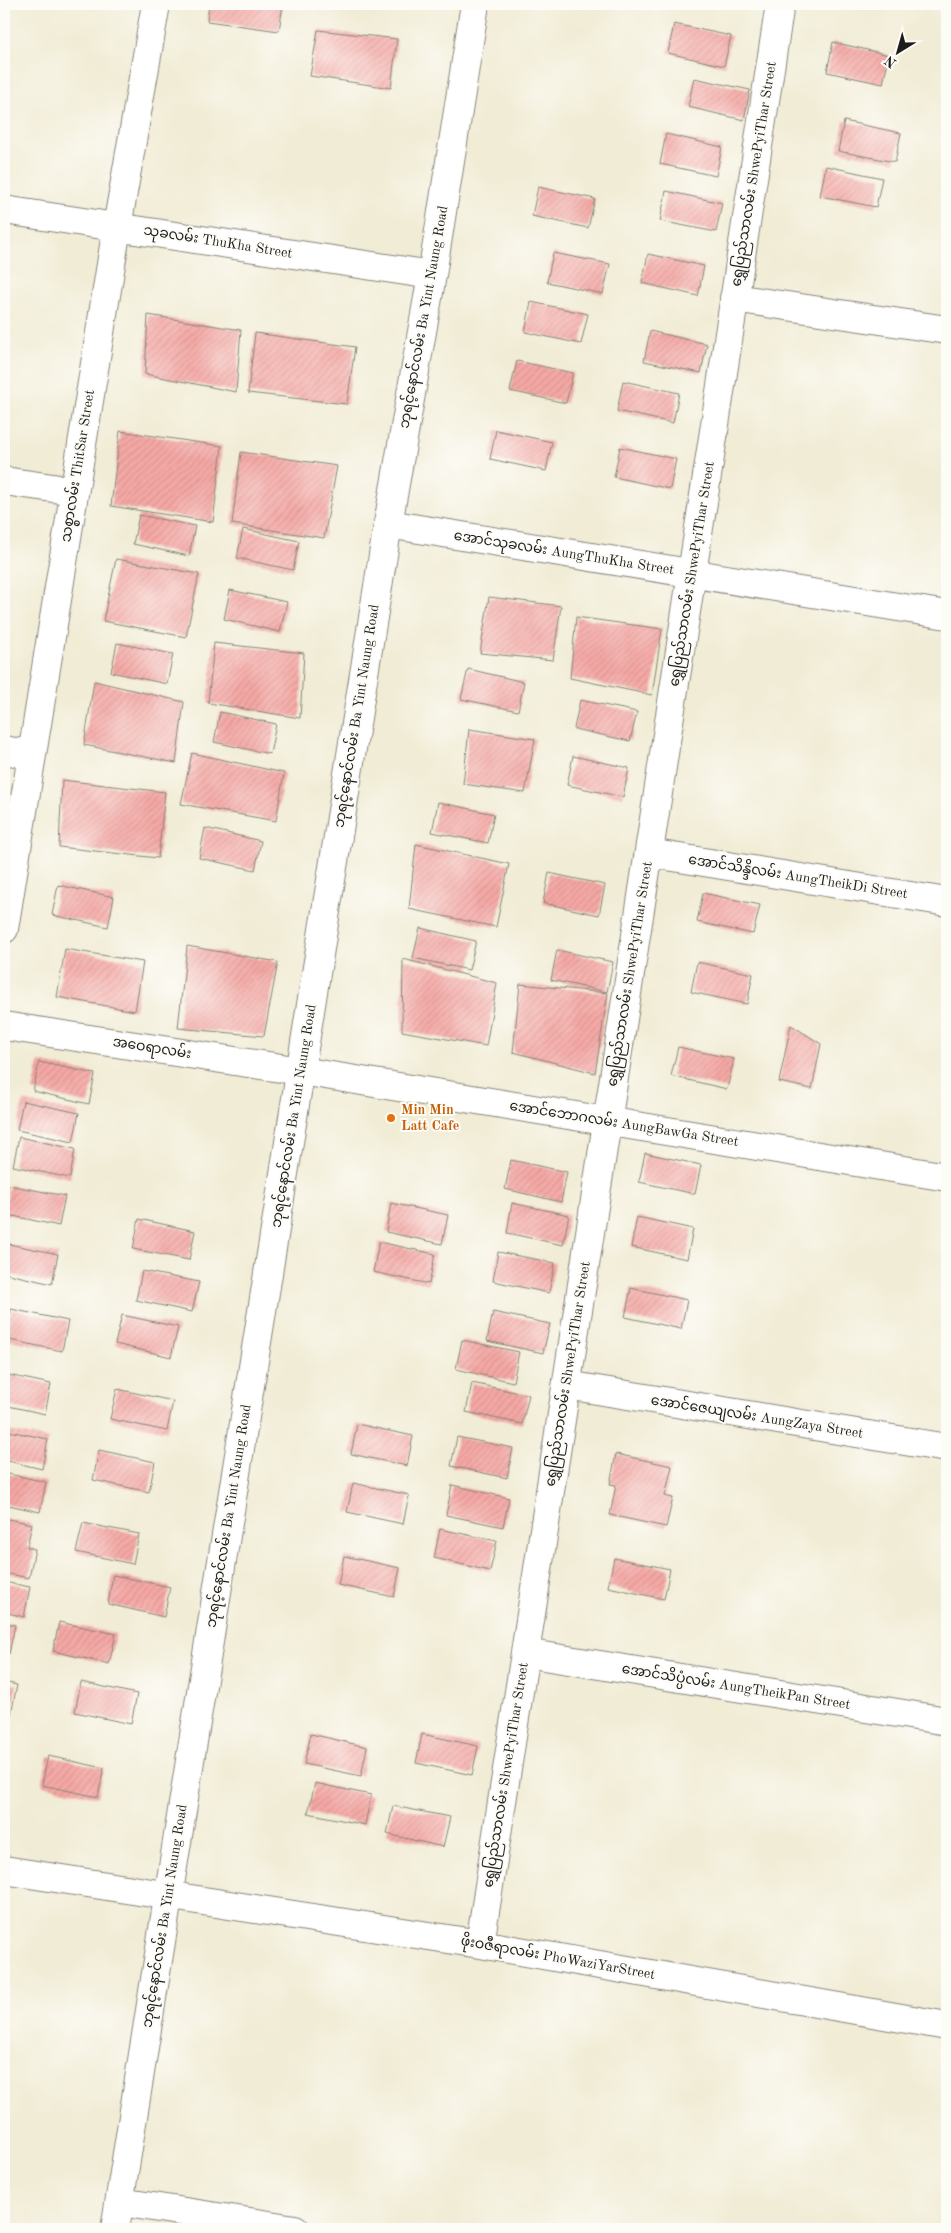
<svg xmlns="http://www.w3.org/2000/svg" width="951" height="2233" font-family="'Old Standard TT','Noto Sans Myanmar',serif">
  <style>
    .building { fill: url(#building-hatch) }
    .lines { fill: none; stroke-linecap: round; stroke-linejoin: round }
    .street-casing { stroke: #868478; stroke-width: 30 }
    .secondary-casing { stroke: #868478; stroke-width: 30 }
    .street { stroke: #fff; stroke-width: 28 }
    .secondary { stroke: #fff; stroke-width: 28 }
    .food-dot { fill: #e8710a; stroke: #fdfcf7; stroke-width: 2 }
    .labels { text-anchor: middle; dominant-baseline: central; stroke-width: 4; stroke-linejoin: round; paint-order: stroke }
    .street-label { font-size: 14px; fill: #1c1c1c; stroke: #fdfcf7 }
    .food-label { font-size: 14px; font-weight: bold; fill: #c56008; stroke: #fdfcf7; text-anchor: start }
  </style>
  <defs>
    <pattern id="building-hatch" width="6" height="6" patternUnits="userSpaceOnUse" patternTransform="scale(1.25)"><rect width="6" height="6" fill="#f6a9a6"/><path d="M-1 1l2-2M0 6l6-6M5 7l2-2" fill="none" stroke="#d2918e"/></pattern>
  </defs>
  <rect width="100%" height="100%" fill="#fdfcf7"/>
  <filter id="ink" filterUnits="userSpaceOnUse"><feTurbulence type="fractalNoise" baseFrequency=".02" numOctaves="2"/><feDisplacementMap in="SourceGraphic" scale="10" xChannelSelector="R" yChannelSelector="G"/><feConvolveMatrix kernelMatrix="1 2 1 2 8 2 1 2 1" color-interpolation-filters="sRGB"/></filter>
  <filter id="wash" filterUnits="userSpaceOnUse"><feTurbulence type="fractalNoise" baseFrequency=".0096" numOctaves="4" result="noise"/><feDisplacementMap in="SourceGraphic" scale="20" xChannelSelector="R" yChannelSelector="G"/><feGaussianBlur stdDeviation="1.12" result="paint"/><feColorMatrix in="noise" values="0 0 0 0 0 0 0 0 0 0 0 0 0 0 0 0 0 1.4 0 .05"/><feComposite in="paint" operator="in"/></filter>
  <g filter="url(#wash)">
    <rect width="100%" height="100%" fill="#f1ecd5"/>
    <g id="blocks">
      <!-- building -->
      <path class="building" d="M209,4H283L279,31L207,21Z
        M674,24L731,36L724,66L668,53Z
        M318,30L397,39L391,88L310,76Z
        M833,42L889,55L883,84L827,72Z
        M694,78L750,90L744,120L688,107Z
        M844,121L901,133L895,162L838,151Z
        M666,134L722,147L716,176L660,164Z
        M826,166L882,178L876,207L820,196Z
        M538,187L595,199L588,228L532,216Z
        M666,191L722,203L716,232L660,221Z
        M553,253L610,264L603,294L547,282Z
        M648,254L704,266L698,296L642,283Z
        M531,302L588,314L581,344L525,332Z
        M148,315L241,330L236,392L145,374Z
        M650,331L707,344L701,373L644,361Z
        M255,333L355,347L347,404L248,393Z
        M517,361L573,373L566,403L510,391Z
        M623,381L679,393L673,423L617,411Z
        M496,430L552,442L546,471L490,459Z
        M120,431L222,446L213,522L111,506Z
        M620,447L676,459L670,489L614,477Z
        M241,452L337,466L324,538L232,524Z
        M139,515L195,526L189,556L133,544Z
        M243,529L299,541L293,570L237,558Z
        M116,559L199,574L186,637L103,621Z
        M230,590L287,602L280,632L224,619Z
        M489,597L561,606L553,660L480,653Z
        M576,617L662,629L652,695L570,678Z
        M117,643L173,654L167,684L111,672Z
        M214,643L304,653L300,718L208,703Z
        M468,669L524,682L518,711L461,699Z
        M94,681L184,702L176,763L84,745Z
        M580,700L637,712L630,741L574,729Z
        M220,712L276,724L270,754L214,742Z
        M469,729L535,739L525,793L463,784Z
        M192,753L284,773L276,821L181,804Z
        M573,756L629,768L623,797L567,785Z
        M62,780L165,792L158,858L59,847Z
        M438,802L494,814L488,843L432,832Z
        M205,828L261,841L255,870L199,858Z
        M416,844L509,864L496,927L409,909Z
        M549,873L605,885L599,915L543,903Z
        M58,885L114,897L108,927L52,915Z
        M703,893L760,905L753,934L697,922Z
        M420,928L476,941L469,970L413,958Z
        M187,946L278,962L264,1036L178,1028Z
        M65,949L143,962L135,1011L57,997Z
        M557,950L613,962L607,992L551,980Z
        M403,959L497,983L486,1046L402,1031Z
        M697,962L753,974L747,1004L691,992Z
        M520,984L608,993L595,1073L513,1052Z
        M791,1025L821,1044L812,1089L779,1082Z
        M678,1047L734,1059L727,1089L671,1076Z
        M39,1062L95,1074L89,1104L33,1091Z
        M23,1101L79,1113L73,1142L17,1130Z
        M19,1137L75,1149L70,1178L13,1166Z
        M645,1153L701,1165L695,1194L639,1182Z
        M511,1160L567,1172L561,1202L505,1189Z
        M9,1185L65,1196L59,1226L4,1214Z
        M391,1203L448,1215L442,1244L386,1232Z
        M512,1203L569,1215L563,1245L507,1233Z
        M637,1217L693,1229L687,1259L631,1247Z
        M139,1219L195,1231L189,1260L133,1249Z
        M379,1242L435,1254L429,1284L373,1272Z
        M4,1243L58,1254L52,1284L4,1273Z
        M498,1252L555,1263L549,1293L493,1281Z
        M142,1271L199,1282L192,1312L136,1300Z
        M631,1288L687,1300L681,1329L625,1317Z
        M11,1309L68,1321L62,1351L5,1339Z
        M493,1312L550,1324L543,1353L487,1341Z
        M122,1315L178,1327L171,1357L115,1344Z
        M462,1340L519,1352L513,1382L456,1369Z
        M4,1374L51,1384L45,1414L4,1405Z
        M472,1383L529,1395L522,1424L466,1412Z
        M117,1389L173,1401L167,1431L110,1419Z
        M357,1424L413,1436L407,1466L351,1454Z
        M4,1430L48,1439L42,1469L4,1460Z
        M457,1437L513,1448L507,1478L451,1466Z
        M99,1450L155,1462L149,1492L93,1480Z
        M616,1454L672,1466L665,1496L673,1498L666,1527L610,1515L616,1485L610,1484Z
        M4,1473L46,1482L40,1512L4,1504Z
        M353,1483L409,1495L403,1524L347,1512Z
        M452,1485L509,1498L503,1527L446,1515Z
        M4,1518L32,1524L27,1547L35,1549L29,1578L4,1573Z
        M83,1523L139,1534L133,1564L76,1552Z
        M440,1529L497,1541L490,1571L434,1558Z
        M344,1556L400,1568L394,1597L338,1585Z
        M614,1558L670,1569L664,1599L608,1587Z
        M113,1575L170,1587L164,1617L108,1604Z
        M4,1582L30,1587L24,1617L4,1612Z
        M4,1622L15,1625L9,1654L4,1653Z
        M59,1622L116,1634L109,1664L53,1651Z
        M4,1682L17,1685L11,1714L4,1713Z
        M81,1682L137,1694L131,1724L75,1712Z
        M311,1734L367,1747L361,1776L304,1764Z
        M422,1734L478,1746L472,1775L416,1763Z
        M48,1756L104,1768L98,1797L42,1785Z
        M315,1783L371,1795L365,1825L308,1813Z
        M393,1806L450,1817L443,1847L387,1834Z"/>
    </g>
  </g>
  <g filter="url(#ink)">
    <use href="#blocks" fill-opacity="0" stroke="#868478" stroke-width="1"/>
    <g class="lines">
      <!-- street casing -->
      <g class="street-casing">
        <path id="street" d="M4,210L432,275
          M734,298L947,330
          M4,481L74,491
          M388,524L947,615
          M4,750L32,755
          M649,853L947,902
          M4,929L117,227L156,4
          M4,1026L301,1071L947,1177
          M567,1385L947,1448
          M525,1653L947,1721
          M4,1870L480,1944L947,2026
          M480,1944L780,4
          M120,2202L295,2229"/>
      </g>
      <!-- secondary casing -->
      <g class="secondary-casing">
        <path id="secondary" d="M115,2229L388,524L432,275L475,4"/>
      </g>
      <!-- street -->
      <use href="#street" class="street"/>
      <!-- secondary -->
      <use href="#secondary" class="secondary"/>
    </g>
  </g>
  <!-- markers -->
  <circle class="food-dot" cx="391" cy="1118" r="5"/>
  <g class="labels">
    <!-- street labels -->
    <g class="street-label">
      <text transform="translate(754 174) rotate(-81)">ရွှေပြည်သာလမ်း ShwePyiThar Street</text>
      <text transform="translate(218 242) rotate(9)">သုခလမ်း ThuKha Street</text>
      <text transform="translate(424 317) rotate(-80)">ဘုရင့်နောင်လမ်း Ba Yint Naung Road</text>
      <text transform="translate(78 466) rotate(-81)">သစ္စာလမ်း ThitSar Street</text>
      <text transform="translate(564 553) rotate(9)">အောင်သုခလမ်း AungThuKha Street</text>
      <text transform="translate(692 574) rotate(-81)">ရွှေပြည်သာလမ်း ShwePyiThar Street</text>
      <text transform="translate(357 716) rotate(-81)">ဘုရင့်နောင်လမ်း Ba Yint Naung Road</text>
      <text transform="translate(798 877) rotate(9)">အောင်သိန္ဒိလမ်း AungTheikDi Street</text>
      <text transform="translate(630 974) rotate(-81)">ရွှေပြည်သာလမ်း ShwePyiThar Street</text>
      <text transform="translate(152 1048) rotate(9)">အဝေရာလမ်း</text>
      <text transform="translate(294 1116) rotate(-81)">ဘုရင့်နောင်လမ်း Ba Yint Naung Road</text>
      <text transform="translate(624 1124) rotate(9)">အောင်ဘောဂလမ်း AungBawGa Street</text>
      <text transform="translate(568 1374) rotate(-81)">ရွှေပြည်သာလမ်း ShwePyiThar Street</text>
      <text transform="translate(757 1417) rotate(9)">အောင်ဇေယျလမ်း AungZaya Street</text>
      <text transform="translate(229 1516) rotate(-81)">ဘုရင့်နောင်လမ်း Ba Yint Naung Road</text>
      <text transform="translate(736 1687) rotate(9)">အောင်သိပ္ပံလမ်း AungTheikPan Street</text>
      <text transform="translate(506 1775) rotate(-81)">ရွှေပြည်သာလမ်း ShwePyiThar Street</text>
      <text transform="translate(165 1916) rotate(-81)">ဘုရင့်နောင်လမ်း Ba Yint Naung Road</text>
      <text transform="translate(558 1958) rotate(10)">ဖိုးဝဇီရာလမ်း PhoWaziYarStreet</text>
    </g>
    <!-- food labels -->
    <g class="food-label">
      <text x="401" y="1110">Min Min<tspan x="401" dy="16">Latt Cafe</tspan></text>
    </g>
  </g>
  <!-- margin -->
  <rect width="951" height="2233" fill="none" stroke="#fdfcf7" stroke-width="20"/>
  <!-- north arrow -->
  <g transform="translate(898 52) rotate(217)" stroke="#fdfcf7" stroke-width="4" paint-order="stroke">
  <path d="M0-4L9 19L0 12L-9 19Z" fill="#1c1c1c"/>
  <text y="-8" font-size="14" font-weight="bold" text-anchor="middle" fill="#1c1c1c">N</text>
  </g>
</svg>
